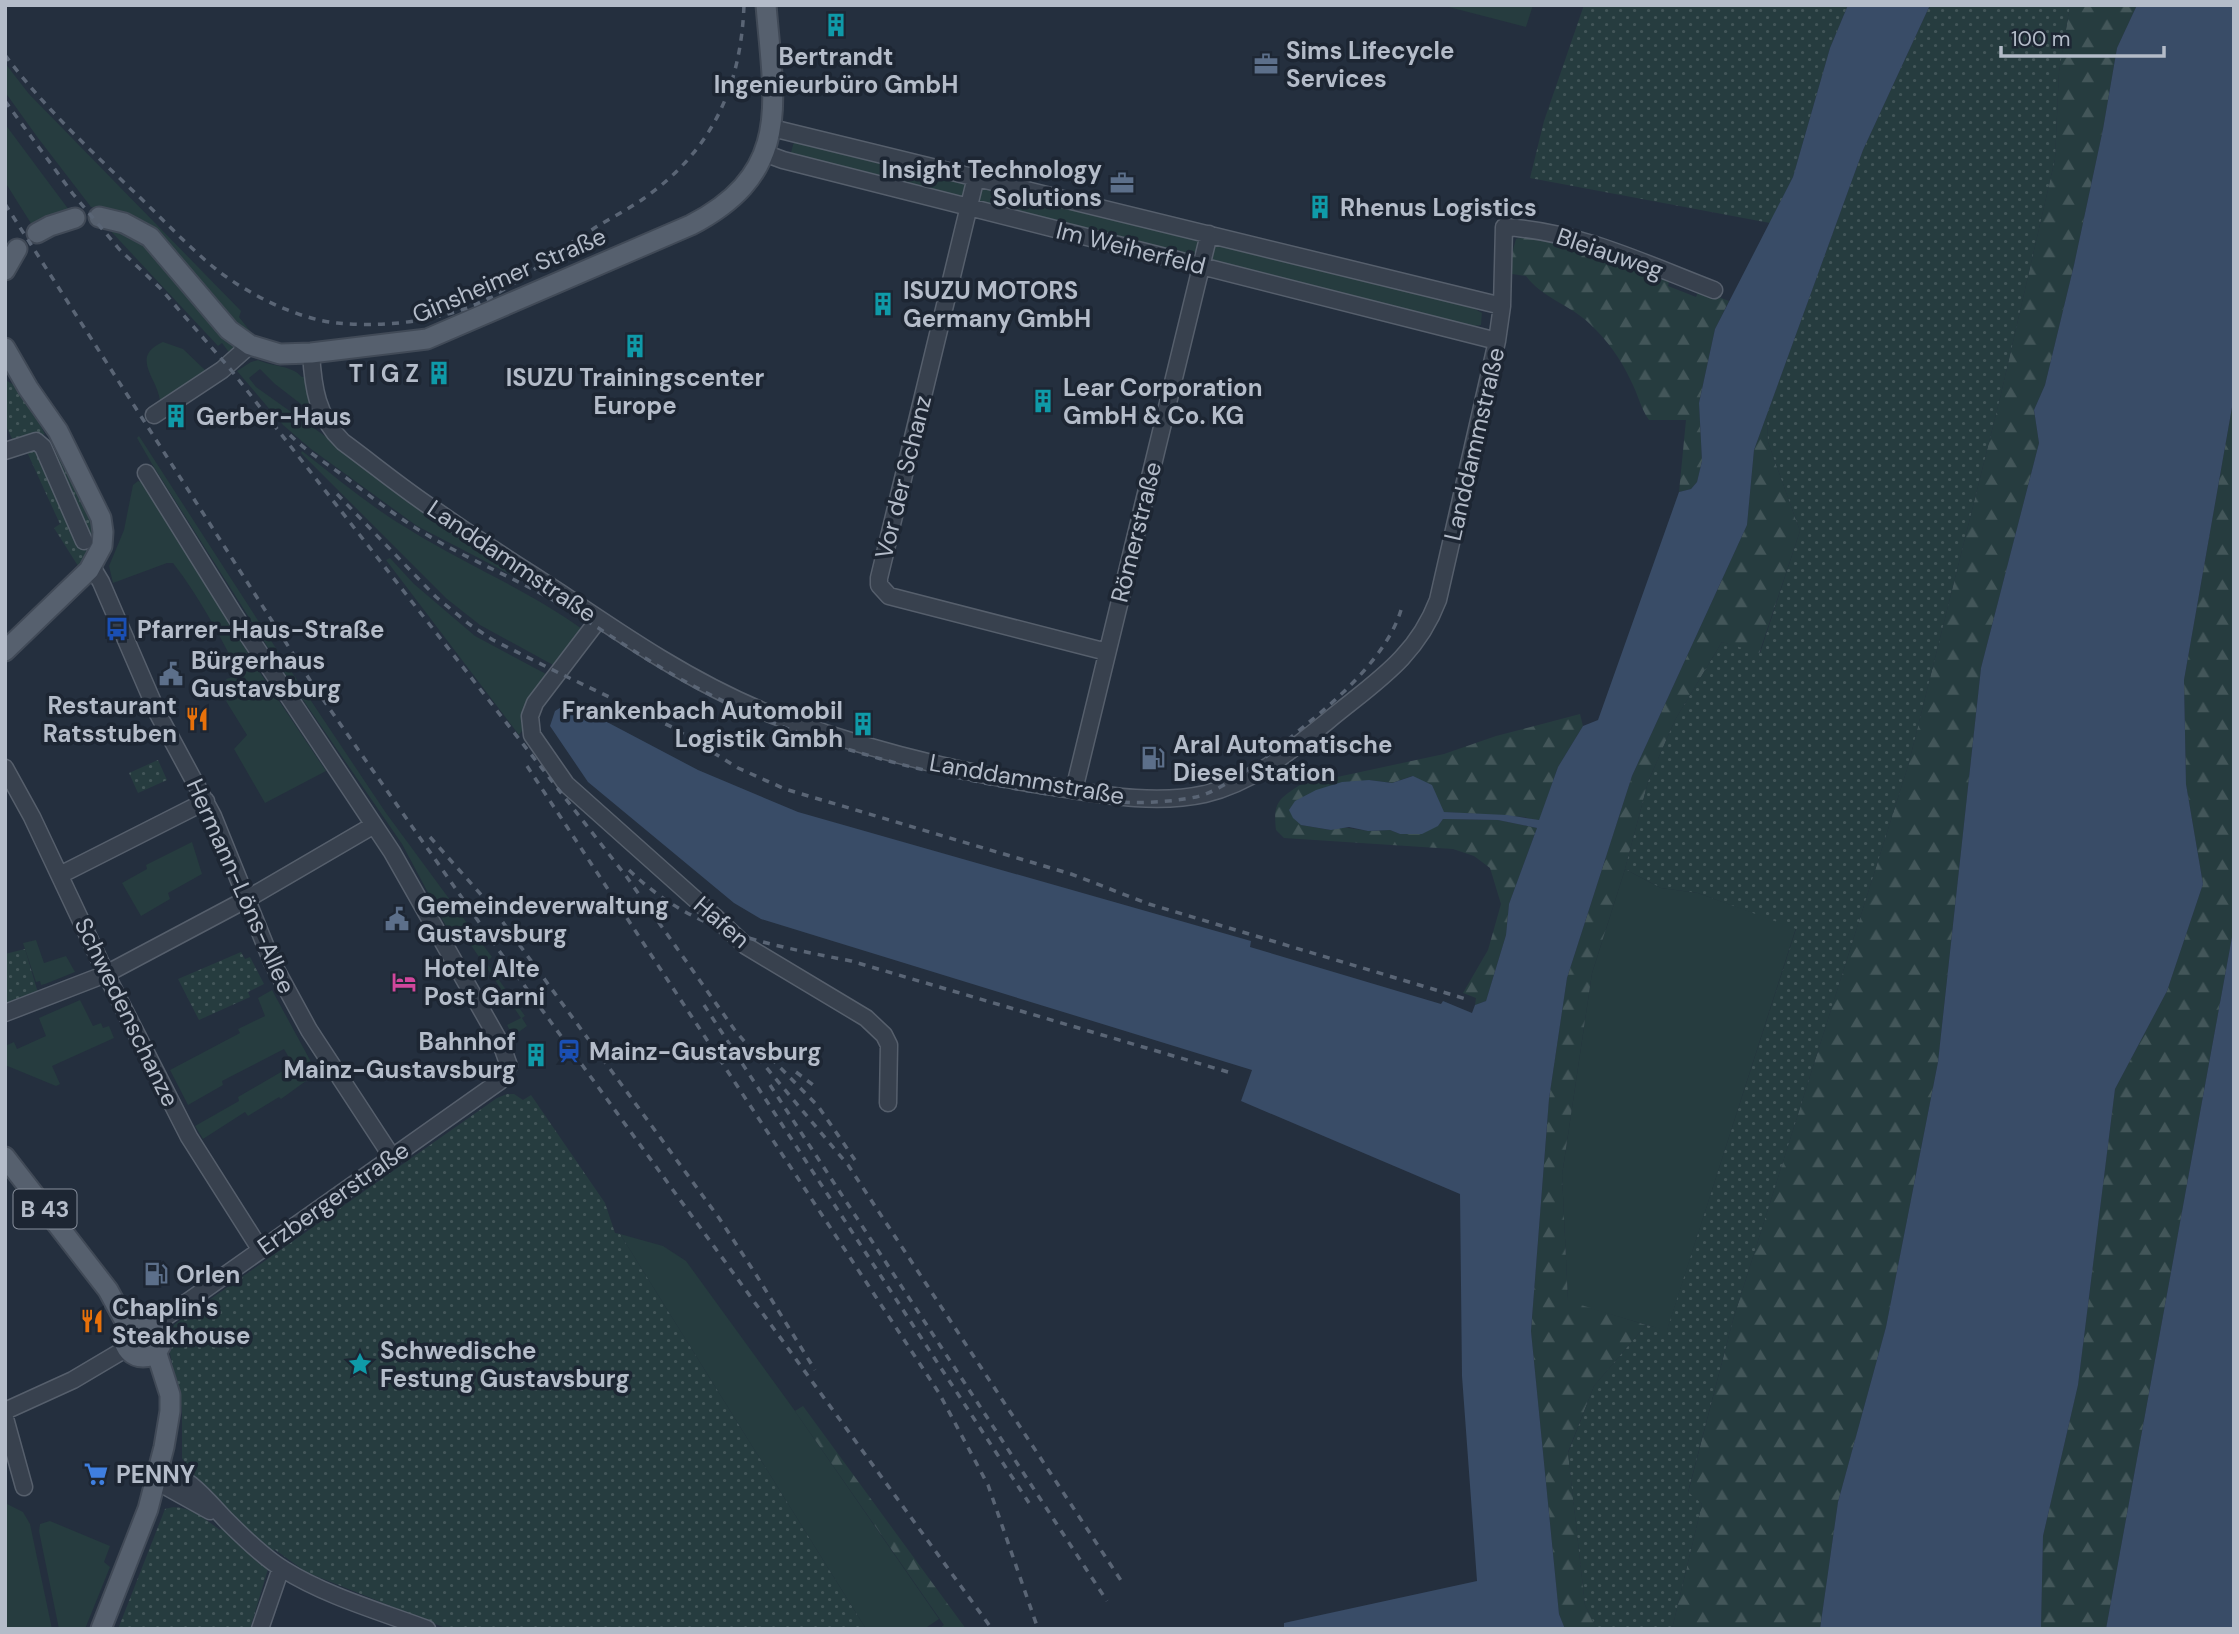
<svg xmlns="http://www.w3.org/2000/svg" width="2239" height="1634" font-family="'DM Sans',sans-serif">
  <style>
    .green { fill: #263c3f }
    .forest { fill: url(#forest-firs) }
    .park { fill: url(#park-dots) }
    .water { fill: #394c67 }
    .lines { fill: none; stroke-linecap: round; stroke-linejoin: round }
    .minor-casing { stroke: #565f6c; stroke-width: 19 }
    .major-casing { stroke: #414a57; stroke-width: 23 }
    .minor { stroke: #38414e; stroke-width: 16 }
    .major { stroke: #56606e; stroke-width: 19 }
    .rail { stroke: #5a6575; stroke-width: 3.5; stroke-dasharray: 7 7; stroke-linecap: butt }
    .labels { text-anchor: middle; dominant-baseline: central; stroke-width: 7; stroke-linejoin: round; paint-order: stroke }
    .shield { fill: #1d2633; stroke: #878f9c; stroke-width: 2 }
    .shield-label { font-size: 23px; font-weight: bold; fill: #b4bcc9 }
    .poi-label { font-size: 24px; font-weight: bold; fill: #b4bcc9; stroke: #1d2633; text-anchor: start }
    .street-label { font-size: 24px; fill: #b4bcc9; stroke: #1d2633 }
  </style>
  <defs>
    <pattern id="forest-firs" width="22" height="20" patternUnits="userSpaceOnUse" patternTransform="scale(1.75)"><rect width="22" height="20" fill="#263c3f"/><path d="M5 1l3.5 6h-7zM16 11l3.5 6h-7z" fill="#435659"/></pattern>
    <pattern id="park-dots" width="8" height="8" patternUnits="userSpaceOnUse" patternTransform="scale(1.75)"><rect width="8" height="8" fill="#263c3f"/><path d="M2 2h.1M6 6h.1" fill="none" stroke="#435659" stroke-width="1.8" stroke-linecap="round"/></pattern>
  </defs>
  <rect width="100%" height="100%" fill="#242f3e"/>
  <!-- green -->
  <path class="green" d="M1441,5H1533L1526,27Z
    M5,63L29,94L241,311L239,317L250,331L248,332L237,326L152,228C133,214 114,210 91,207L38,138L5,92Z
    M5,124L69,210L46,217L32,225L5,182Z
    M795,138L1473,308L1482,313L1481,325L1468,327L790,156Z
    M106,226L140,241L154,253L237,347L231,355L222,343L218,346Z
    M163,342L183,349L206,371L160,401C158,378 129,357 163,342Z
    M258,360C274,367 291,365 302,377H307L313,409L310,411L275,384L260,369L249,378L256,387L546,593L417,526L311,449L283,425L237,371L251,362Z
    M139,436L281,656L386,813L492,957L486,962L525,1016L522,1018L527,1026L513,1036L507,1025L521,1018L466,938L456,945L402,844L279,665L152,464L137,438Z
    M302,451C337,478 372,508 410,530C466,565 528,590 582,629L553,665L480,625L447,599L301,453Z
    M138,481L144,483L257,668L326,771L265,803L234,749L247,735L226,701L235,695L226,679L240,675C221,638 199,596 173,563H167L113,583L109,566L124,530L133,485Z
    M390,558L414,584L475,636L546,674L527,702L525,727L519,735L386,560Z
    M192,842L202,874L168,893L170,899L141,916L122,883L147,869L146,865Z
    M1625,869L1661,888L1698,893L1796,928L1667,1331L1568,1302L1562,1175L1592,973Z
    M36,940L44,963L66,956L75,972L45,984L41,985L40,981L36,982L23,943Z
    M272,990L317,1073L281,1099L279,1097L248,1116L245,1112L203,1139L195,1126L239,1101L238,1097L293,1065L284,1049L222,1081L223,1085L188,1105L170,1070L240,1033L238,1029L265,1016L258,998Z
    M80,1000L93,1026L101,1023L103,1028L109,1026L114,1038L52,1066L60,1084L56,1086L5,1065V1046L14,1042L17,1049L46,1036L39,1018Z
    M620,1234L663,1246L686,1261L795,1411L939,1619L924,1629H866Z
    M5,1503L23,1512L30,1524L52,1629H5Z
    M50,1521L110,1546L104,1562L110,1567L85,1629H59L39,1531L40,1524Z"/>
  <!-- forest -->
  <path class="forest" d="M2070,5H2137L2117,48L2103,129L2074,265L2045,385L2034,410L2039,443L1981,668L1938,1062L1886,1327L1838,1502L1820,1629H1672L1702,1504L1688,1493L1733,1320L1908,766L2001,394L2055,159L2059,72Z
    M1547,236L1670,278L1668,286L1696,297L1699,290L1729,301L1715,329L1699,403L1702,461L1697,482L1691,489L1679,492L1686,420H1649C1640,407 1638,394 1631,381C1621,359 1607,340 1590,324C1571,305 1542,298 1526,276L1512,274L1511,257L1516,239L1521,237Z
    M2234,396V926L2106,1629H2041L2043,1536L2078,1385L2115,1089L2167,991L2203,884L2186,784L2184,680Z
    M1767,414L1768,442L1800,531L1759,654L1722,642L1675,720L1648,782L1625,869L1592,973L1562,1175L1568,1301L1646,1325L1594,1386L1568,1452L1585,1605L1597,1629H1565L1559,1614L1531,1331L1549,1099L1567,978L1632,776L1747,525L1754,450Z
    M1580,714L1583,726L1558,767L1539,821L1524,817L1444,812L1412,776L1392,783L1369,780L1301,825L1330,830L1341,827L1368,831L1390,830L1400,834L1438,826L1443,819L1498,820L1537,828L1509,904L1506,935L1486,1001L1475,1005L1476,998L1463,993L1488,950L1501,904L1490,868L1474,856L1453,849L1284,838L1276,830C1273,803 1278,799 1300,785L1444,754L1496,736Z
    M803,1406L966,1629H939L944,1625L795,1411Z"/>
  <!-- park -->
  <path class="park" d="M1584,5H1848L1830,48L1793,177L1770,223L1530,178L1544,121Z
    M1930,5H2070L2059,72L2055,159L2001,394L1908,766L1733,1320L1688,1492L1702,1504L1672,1629H1597L1585,1605L1568,1453L1594,1386L1646,1325L1667,1330L1796,929L1698,893L1661,888L1625,869L1648,782L1675,720L1722,642L1760,653L1800,531L1768,442L1767,414L1863,150Z
    M5,380L18,387L45,434L24,443L20,438L13,441L5,424Z
    M48,441C64,467 99,508 94,539C92,549 84,560 80,569L54,528L60,524L27,452Z
    M158,760L167,780L138,793L129,773Z
    M25,949L38,993L5,1004V954Z
    M241,952L245,959L250,957L264,984L248,992L250,997L199,1020L178,979Z
    M507,1094H514L523,1100L531,1095L605,1203L615,1233L620,1234L866,1629H448L306,1572L274,1549L250,1629H118L165,1509C186,1502 204,1519 220,1530L230,1516L211,1492L190,1471L182,1458V1409L169,1349L171,1329L175,1324L497,1098Z"/>
  <!-- water -->
  <path class="water" d="M1848,5H1930L1863,150L1754,450L1747,525L1632,776L1567,978L1549,1099L1531,1331L1559,1614L1565,1629H1284V1623L1477,1581L1462,1376L1460,1194L1241,1101L1252,1070L761,919L734,903L588,782L550,726L555,711L569,702L698,770L798,812L1251,941L1250,947L1441,1004L1443,1001L1472,1013L1475,1005L1486,1001L1506,935L1509,904L1537,828L1498,820L1443,819L1438,826L1422,834H1400L1390,830L1368,831L1349,827L1331,830L1301,825L1293,818L1289,810L1295,801L1316,790L1342,782L1369,780L1392,783L1413,776L1432,785L1444,812L1507,815L1539,820L1558,767L1583,726L1598,720L1679,492L1691,489L1697,482L1702,461L1699,403L1715,329L1793,177L1830,48Z
    M2137,5H2234V396L2184,680L2186,784L2203,884L2167,991L2115,1089L2078,1385L2043,1536L2041,1629H1820L1838,1502L1886,1327L1938,1062L1981,668L2039,443L2034,410L2045,385L2074,265L2103,129L2117,48Z
    M2234,926V1629H2106Z"/>
  <g class="lines">
    <!-- minor casing -->
    <g class="minor-casing">
      <path id="minor" d="M772,128L1502,306
        M764,153L783,160L1497,341
        M976,177L879,578V585L889,596L1107,652
        M311,353C313,387 317,417 343,442C373,464 403,489 435,510C476,539 519,566 562,594C627,638 692,682 765,712C784,720 805,726 825,733C896,756 967,773 1041,785C1094,793 1151,806 1205,794C1253,783 1292,750 1329,720C1375,682 1416,658 1438,600L1497,341L1502,306L1504,227C1578,231 1646,264 1714,290
        M154,415L222,370L250,345
        M5,451L36,441L43,447L84,541
        M146,473L235,616L392,852L502,1046L509,1066L500,1081L156,1324
        M92,567L101,582L158,714L213,816L272,962L309,1030L392,1157
        M599,619L535,703L530,716L532,735L566,784L714,916L746,946L866,1018L884,1035L889,1045L888,1103
        M5,768L32,817L106,974L189,1137L260,1249
        M1074,790L1209,234
        M60,875L206,801
        M5,1013L106,974L247,899L374,825
        M5,1411L73,1380L127,1348
        M5,1418L24,1487
        M159,1468C190,1477 205,1498 226,1520C241,1535 264,1558 283,1569C326,1596 379,1611 427,1629
        M156,1481L210,1511
        M260,1629L281,1568"/>
    </g>
    <!-- major casing -->
    <g class="major-casing">
      <path id="major" d="M99,217L124,223L150,237L229,330L250,345L280,354L311,353L427,339L691,225C793,172 774,103 766,5
        M37,233L50,226L75,218
        M5,270L17,249
        M5,348L28,388L58,431L101,518L103,532L102,546L89,570L5,651
        M5,1157L108,1290L128,1327
        M124 1338a19 19 0 1 1 38 0a19 19 0 1 1-38 0Z
        M101,1629L148,1509L164,1447L170,1411V1395L156,1351"/>
    </g>
    <!-- minor -->
    <use href="#minor" class="minor"/>
    <!-- major -->
    <use href="#major" class="major"/>
    <!-- rail -->
    <path class="rail" d="M5,55C42,105 87,147 132,190C160,216 187,246 217,270C248,294 297,319 337,323C375,327 421,323 458,311C509,295 547,256 593,229C609,219 627,210 643,199C712,151 741,87 744,5
      M5,101L73,194L119,249L160,288L231,370L626,876L734,1029L848,1165L1122,1582
      M5,204L315,688L500,952L992,1629
      M290,435C305,450 324,462 341,474C365,492 389,511 414,527C458,555 506,574 551,599C603,629 651,665 705,692C803,742 909,770 1017,789C1078,799 1135,809 1196,797C1227,790 1283,744 1308,723C1343,695 1388,653 1401,610
      M337,494L436,597L469,624L493,640L557,672L672,727L738,768L785,789L1071,874L1149,904L1466,999
      M527,766L939,1393L988,1485L1038,1629
      M430,837L491,906L719,1218L755,1273L815,1370
      M629,870C694,933 766,944 851,961L1228,1072
      M704,1005L1029,1503
      M761,1048L818,1106L855,1160
      M796,1072L817,1088
      M770,1085L1107,1601"/>
  </g>
  <!-- icons -->
  <defs>
    <g id="building-bare" transform="scale(1.89)"><path d="M-4-6H4V6H1V3H-1V6H-4ZM-2.5-4.3h1.7v1.8h-1.7ZM.8-4.3h1.7v1.8H.8ZM-2.5-1h1.7V.8h-1.7ZM.8-1h1.7V.8H.8Z" fill="#0f9aa8" stroke="#1d2633" stroke-width="2.5" paint-order="stroke"/></g>
    <g id="office-bare" transform="scale(1.89)"><path d="M-6-3h4V-5.5h4V-3h4V5H-6ZM-1-4.5V-3h2v-1.5ZM-6 0V1H6V0Z" fill="#5c6f8a" stroke="#1d2633" stroke-width="2.5" paint-order="stroke"/></g>
    <g id="bus-bare" transform="scale(1.89)"><path d="M-5-6H5V4H4V6H2V4H-2V6H-4V4H-5ZM-3.5-4V0h7V-4ZM-3.5 1.2v1.5H-2V1.2ZM2 1.2v1.5H3.5V1.2Z" fill="#1a4fb4" stroke="#1d2633" stroke-width="2.5" paint-order="stroke"/></g>
    <g id="civic-bare" transform="scale(1.89)"><path d="M-.6-6.5H3V-4.5H.6V-3L4-1V1h2V6H-6V1h2V-1L-.6-3ZM-1.2 2.5V6h2.4V2.5Z" fill="#5c6f8a" stroke="#1d2633" stroke-width="2.5" paint-order="stroke"/></g>
    <g id="restaurant-bare" transform="scale(1.89)"><path d="M-5-6h1v4h1v-4h1v4h1v-4h1v5L-1.5 .5V6h-2V.5L-5-1ZM5-6V6H3V1.5H1.5Q1.5-4 5-6Z" fill="#e8710a" stroke="#1d2633" stroke-width="2.5" paint-order="stroke"/></g>
    <g id="fuel-bare" transform="scale(1.89)"><path d="M-5.5-6h7V0h2V4h1.3V-2.5L3-4.5l.8-.8L6-3V5H2.5V1h-1V6h-7ZM-4.2-4.7v3.2H.2V-4.7Z" fill="#5c6f8a" stroke="#1d2633" stroke-width="2.5" paint-order="stroke"/></g>
    <g id="hotel-bare" transform="scale(1.89)"><path d="M-6-4.5h1.5V1H6V5H4.5V3h-9V5H-6ZM-4 0a1.8 1.8 0 1 1 3.6 0ZM.5 0V-2.5h3Q6-2.5 6 0Z" fill="#d1479c" stroke="#1d2633" stroke-width="2.5" paint-order="stroke"/></g>
    <g id="station-bare" transform="scale(1.89)"><path d="M-3-6H3Q5-6 5-4V2Q5 4 3 4L4.5 6H3L1.5 4h-3L-3 6H-4.5L-3 4Q-5 4-5 2V-4Q-5-6-3-6ZM-3.5-4v3h7v-3ZM-3.5 1v1.5H-2V1ZM2 1v1.5H3.5V1Z" fill="#1a4fb4" stroke="#1d2633" stroke-width="2.5" paint-order="stroke"/></g>
    <g id="sight-bare" transform="scale(1.89)"><path d="M0-6L1.8-2.2L6-1.7L2.9 1.2L3.7 5.4L0 3.3L-3.7 5.4L-2.9 1.2L-6-1.7L-1.8-2.2Z" fill="#0f9aa8" stroke="#1d2633" stroke-width="2.5" paint-order="stroke"/></g>
    <g id="supermarket-bare" transform="scale(1.89)"><path d="M-6-5.5h2.5l.6 2H6L4.5 2H-2.5L-4.4-4H-6ZM-1.5 3.2a1.3 1.3 0 1 0 .1 0ZM3 3.2a1.3 1.3 0 1 0 .1 0Z" fill="#3f7fe0" stroke="#1d2633" stroke-width="2.5" paint-order="stroke"/></g>
  </defs>
  <g fill-rule="evenodd">
    <use href="#building-bare" x="836" y="25"/>
    <use href="#office-bare" x="1266" y="64"/>
    <use href="#office-bare" x="1122" y="183"/>
    <use href="#building-bare" x="1320" y="207"/>
    <use href="#building-bare" x="883" y="304"/>
    <use href="#building-bare" x="635" y="346"/>
    <use href="#building-bare" x="439" y="373"/>
    <use href="#building-bare" x="1043" y="401"/>
    <use href="#building-bare" x="176" y="416"/>
    <use href="#bus-bare" x="117" y="629"/>
    <use href="#civic-bare" x="171" y="674"/>
    <use href="#restaurant-bare" x="197" y="719"/>
    <use href="#building-bare" x="863" y="724"/>
    <use href="#fuel-bare" x="1153" y="758"/>
    <use href="#civic-bare" x="397" y="919"/>
    <use href="#hotel-bare" x="404" y="982"/>
    <use href="#station-bare" x="569" y="1051"/>
    <use href="#building-bare" x="536" y="1055"/>
    <use href="#fuel-bare" x="156" y="1274"/>
    <use href="#restaurant-bare" x="92" y="1321"/>
    <use href="#sight-bare" x="360" y="1364"/>
    <use href="#supermarket-bare" x="96" y="1474"/>
  </g>
  <g class="labels">
    <!-- shield labels -->
    <rect class="shield" x="13.5" y="1189.5" width="63" height="39" rx="5"/>
    <g class="shield-label">
      <text x="45" y="1209">B 43</text>
    </g>
    <!-- poi labels -->
    <g class="poi-label">
      <text x="1286" y="50">Sims Lifecycle<tspan x="1286" dy="28">Services</tspan></text>
      <text x="836" y="56" text-anchor="middle">Bertrandt<tspan x="836" dy="28">Ingenieurbüro GmbH</tspan></text>
      <text x="1102" y="169" text-anchor="end">Insight Technology<tspan x="1102" dy="28">Solutions</tspan></text>
      <text x="1340" y="207">Rhenus Logistics</text>
      <text x="903" y="290">ISUZU MOTORS<tspan x="903" dy="28">Germany GmbH</tspan></text>
      <text x="419" y="373" text-anchor="end">T I G Z</text>
      <text x="635" y="377" text-anchor="middle">ISUZU Trainingscenter<tspan x="635" dy="28">Europe</tspan></text>
      <text x="1063" y="387">Lear Corporation<tspan x="1063" dy="28">GmbH &amp; Co. KG</tspan></text>
      <text x="196" y="416">Gerber-Haus</text>
      <text x="137" y="629">Pfarrer-Haus-Straße</text>
      <text x="191" y="660">Bürgerhaus<tspan x="191" dy="28">Gustavsburg</tspan></text>
      <text x="177" y="705" text-anchor="end">Restaurant<tspan x="177" dy="28">Ratsstuben</tspan></text>
      <text x="843" y="710" text-anchor="end">Frankenbach Automobil<tspan x="843" dy="28">Logistik Gmbh</tspan></text>
      <text x="1173" y="744">Aral Automatische<tspan x="1173" dy="28">Diesel Station</tspan></text>
      <text x="417" y="905">Gemeindeverwaltung<tspan x="417" dy="28">Gustavsburg</tspan></text>
      <text x="424" y="968">Hotel Alte<tspan x="424" dy="28">Post Garni</tspan></text>
      <text x="516" y="1041" text-anchor="end">Bahnhof<tspan x="516" dy="28">Mainz-Gustavsburg</tspan></text>
      <text x="589" y="1051">Mainz-Gustavsburg</text>
      <text x="176" y="1274">Orlen</text>
      <text x="112" y="1307">Chaplin's<tspan x="112" dy="28">Steakhouse</tspan></text>
      <text x="380" y="1350">Schwedische<tspan x="380" dy="28">Festung Gustavsburg</tspan></text>
      <text x="116" y="1474">PENNY</text>
    </g>
    <!-- street labels -->
    <g class="street-label">
      <text transform="translate(1131 248) rotate(14)">Im Weiherfeld</text>
      <text transform="translate(1610 253) rotate(19)">Bleiauweg</text>
      <text transform="translate(509 275) rotate(-23)">Ginsheimer Straße</text>
      <text transform="translate(1474 444) rotate(-77)">Landdammstraße</text>
      <text transform="translate(903 477) rotate(-76)">Vor der Schanz</text>
      <text transform="translate(1136 532) rotate(-76)">Römerstraße</text>
      <text transform="translate(512 561) rotate(34)">Landdammstraße</text>
      <text transform="translate(1027 779) rotate(10)">Landdammstraße</text>
      <text transform="translate(241 886) rotate(66)">Hermann-Löns-Allee</text>
      <text transform="translate(722 922) rotate(41)">Hafen</text>
      <text transform="translate(127 1012) rotate(64)">Schwedenschanze</text>
      <text transform="translate(333 1198) rotate(-35)">Erzbergerstraße</text>
    </g>
  </g>
  <!-- border -->
  <rect width="2239" height="1634" fill="none" stroke="#b4bcc9" stroke-width="14"/>
  <!-- scale -->
  <path d="M2001 46v10h163v-10" fill="none" stroke="#b4bcc9" stroke-width="3.5"/>
  <text x="2011" y="46" font-size="21" fill="#b4bcc9" stroke="#1d2633" stroke-width="5" paint-order="stroke">100 m</text>
</svg>
